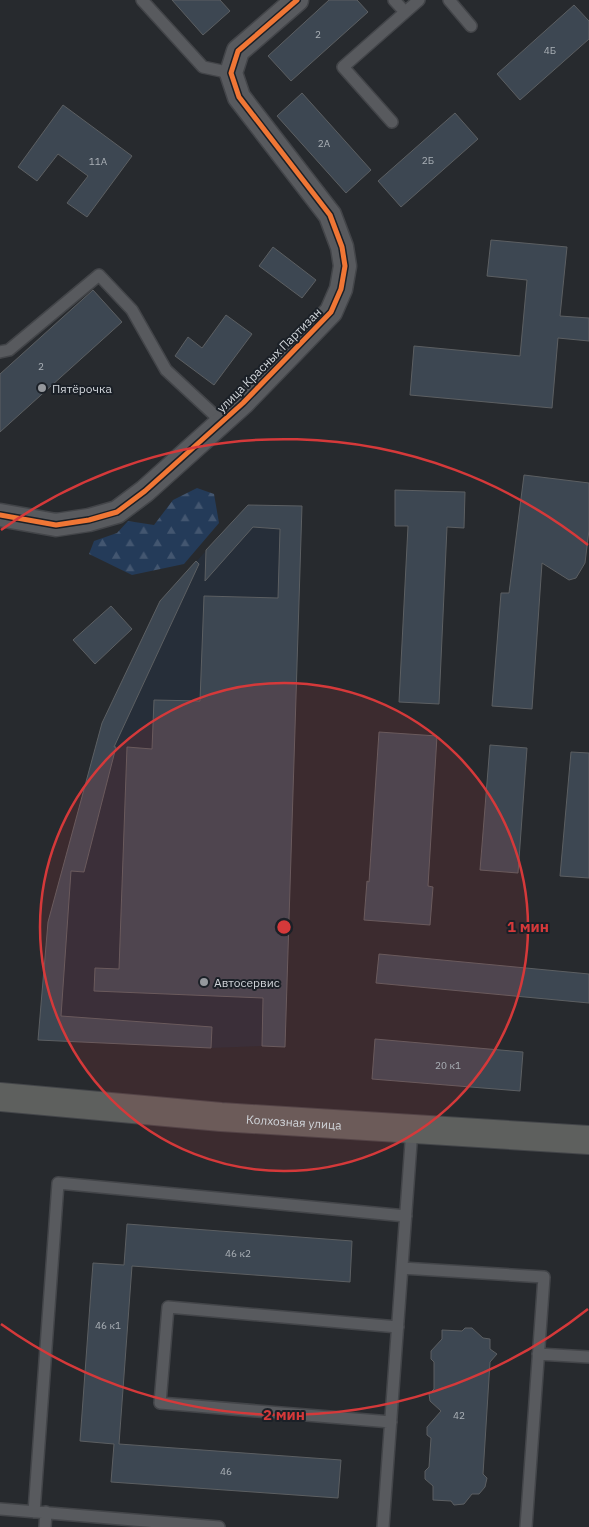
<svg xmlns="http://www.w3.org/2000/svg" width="589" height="1527" font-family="'IBM Plex Sans',sans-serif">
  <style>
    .built { fill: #262e39 }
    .forest { fill: url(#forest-firs) }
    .building { fill: #3d4752; stroke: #5c5f62 }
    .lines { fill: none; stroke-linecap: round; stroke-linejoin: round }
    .service-casing { stroke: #434549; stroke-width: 14 }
    .minor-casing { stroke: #434549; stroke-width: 25 }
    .secondary-casing { stroke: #434549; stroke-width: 30 }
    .service { stroke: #585a5e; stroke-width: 11 }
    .minor { stroke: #585a5e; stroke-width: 22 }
    .secondary { stroke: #5e605e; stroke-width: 28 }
    .cycleway-casing { stroke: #1b2027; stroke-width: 8 }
    .cycleway { stroke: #f07635; stroke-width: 5 }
    .ring { fill: none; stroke: #d5393a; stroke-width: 2.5 }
    .poi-dot { fill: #95989d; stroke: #1b2027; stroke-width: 2 }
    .labels { text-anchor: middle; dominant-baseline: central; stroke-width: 4; stroke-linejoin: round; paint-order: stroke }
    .number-label { font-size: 10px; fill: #abb1b7 }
    .street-label { font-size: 12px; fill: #d0d4d9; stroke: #1b2027 }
    .poi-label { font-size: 12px; fill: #d0d4d9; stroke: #1b2027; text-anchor: start }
    .centre { fill: #d5393a; stroke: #1b2027; stroke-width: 2.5 }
    .ring-label { font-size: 15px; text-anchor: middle; font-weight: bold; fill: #d5393a; stroke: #1b2027; stroke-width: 4; stroke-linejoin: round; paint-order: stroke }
  </style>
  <defs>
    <pattern id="forest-firs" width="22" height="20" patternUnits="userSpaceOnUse" patternTransform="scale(1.25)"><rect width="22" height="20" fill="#243b59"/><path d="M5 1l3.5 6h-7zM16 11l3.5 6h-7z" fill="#435670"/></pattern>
  </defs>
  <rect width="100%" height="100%" fill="#272a2e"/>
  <!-- built -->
  <path class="built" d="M248,505L302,506L285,1047L262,1046L211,1048L38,1040L48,922L102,723L160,601Z"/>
  <!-- forest -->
  <path class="forest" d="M197,488L214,494L219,523L184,564L132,575L89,554L94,541L117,533L128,521L154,525L173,500Z"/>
  <!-- building -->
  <path class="building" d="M172,0H220L230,11L203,35Z
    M329,0H357L368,12L291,81L268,56Z
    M574,5L589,21V39L520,100L497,74Z
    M302,93L371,170L346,193L277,116Z
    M63,105L132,156L87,217L67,203L88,176L58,154L37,181L18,167Z
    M455,113L478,139L401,207L378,181Z
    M491,240L567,247L560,316L589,318V341L558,338L552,408L410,395L414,346L520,356L527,280L487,276Z
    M273,247L316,280L302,298L259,266Z
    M93,290L122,322L0,432V374Z
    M226,315L252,334L214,385L175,356L188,337L202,348Z
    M524,475L589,483V530L585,563L576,578L569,580L542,563L532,709L492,706L501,593H509Z
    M395,490L465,492L464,528L447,527L439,704L399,702L408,526H395Z
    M248,505L302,506L285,1047L262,1046L263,998L94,991L95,968L119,969L127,747L152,749L154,700L200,701L204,596L278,598L280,529L253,527L205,581L206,550Z
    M196,561L199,564L114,747H116L84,872L71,871L61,1016L212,1027L211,1048L38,1040L48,922L102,723L160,601Z
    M111,606L132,629L95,664L73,640Z
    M379,732L437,736L428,886L433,887L430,925L364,920L367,881L369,882Z
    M490,745L527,748L518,873L480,870Z
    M571,752L589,753V878L560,876Z
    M379,954L589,974V1003L376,983Z
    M375,1039L523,1052L520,1091L372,1079Z
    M127,1224L352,1241L350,1282L132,1266L119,1444L341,1460L338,1498L111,1482L114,1444L80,1441L93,1263L124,1265Z
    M465,1328H472L483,1338L490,1339V1349L497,1354L490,1362L483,1474L487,1478L485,1487L479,1494H472L464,1504L454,1505L451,1501L433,1500V1486L425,1479V1471L429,1467L431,1438L427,1435V1427L441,1411L430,1401L429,1394L434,1389V1362L431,1359V1351L442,1339V1330L462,1331Z"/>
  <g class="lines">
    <!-- service casing -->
    <g class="service-casing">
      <path id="service" d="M142,0L203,67L231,73
        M394,0L405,12
        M449,0L471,26
        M392,122L343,67L419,0
        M0,352L9,350L99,275L132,310L166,370L222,422
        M402,1268L544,1277L526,1527
        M538,1354L589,1357
        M391,1422L160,1403L168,1307L398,1327
        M0,1509L219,1527
        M34,1512L58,1183L406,1216
        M45,1527L46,1512
        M383,1527L412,1129"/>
    </g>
    <!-- minor casing -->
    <g class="minor-casing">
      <path id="minor" d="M0,515L56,525L89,520L117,512L145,491L243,403L331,312L341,289L345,266L342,247L330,215L239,97L231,73L238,51L297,0"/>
    </g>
    <!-- secondary casing -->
    <g class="secondary-casing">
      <g id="secondary">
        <path id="s1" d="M0,1097L221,1117L589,1140"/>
      </g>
    </g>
    <!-- service -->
    <use href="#service" class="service"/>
    <!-- minor -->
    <use href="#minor" class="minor"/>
    <!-- secondary -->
    <use href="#secondary" class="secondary"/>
    <!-- cycleway casing -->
    <g class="cycleway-casing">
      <path id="cycleway" d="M0,515L56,525L89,520L117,512L145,491L243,403L331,312L341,289L345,266L342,247L330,215L239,97L231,73L238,51L297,0"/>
    </g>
    <!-- cycleway -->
    <use href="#cycleway" class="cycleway"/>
  </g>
  <!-- distance rings -->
  <circle cx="284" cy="927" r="244" fill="#d5393a" fill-opacity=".12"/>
  <g class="ring">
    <circle cx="284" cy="927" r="244"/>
    <path d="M588 1309A488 488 0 0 1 1 1324M1 530A488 488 0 0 1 588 545"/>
  </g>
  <!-- markers -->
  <g class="poi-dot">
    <circle cx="42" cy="388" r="5"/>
    <circle cx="204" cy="982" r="5"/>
  </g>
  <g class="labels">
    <!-- number labels -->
    <g class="number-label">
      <text x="318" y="34">2</text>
      <text x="550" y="50">4Б</text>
      <text x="324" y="143">2А</text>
      <text x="428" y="160">2Б</text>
      <text x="98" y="161">11А</text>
      <text x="41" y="366">2</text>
      <text x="448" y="1065">20 к1</text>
      <text x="238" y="1253">46 к2</text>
      <text x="108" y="1325">46 к1</text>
      <text x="459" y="1415">42</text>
      <text x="226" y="1471">46</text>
    </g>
    <!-- street labels -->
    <g class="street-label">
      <text transform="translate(269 360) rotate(-45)">улица Красных Партизан</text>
      <text stroke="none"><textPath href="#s1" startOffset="295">Колхозная улица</textPath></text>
    </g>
    <!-- poi labels -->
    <g class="poi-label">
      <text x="52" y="388">Пятёрочка</text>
      <text x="214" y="982">Автосервис</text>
    </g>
  </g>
  <circle cx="284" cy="927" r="8" class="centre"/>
  <g class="ring-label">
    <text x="528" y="932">1 мин</text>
    <text x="284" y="1420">2 мин</text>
  </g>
</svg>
